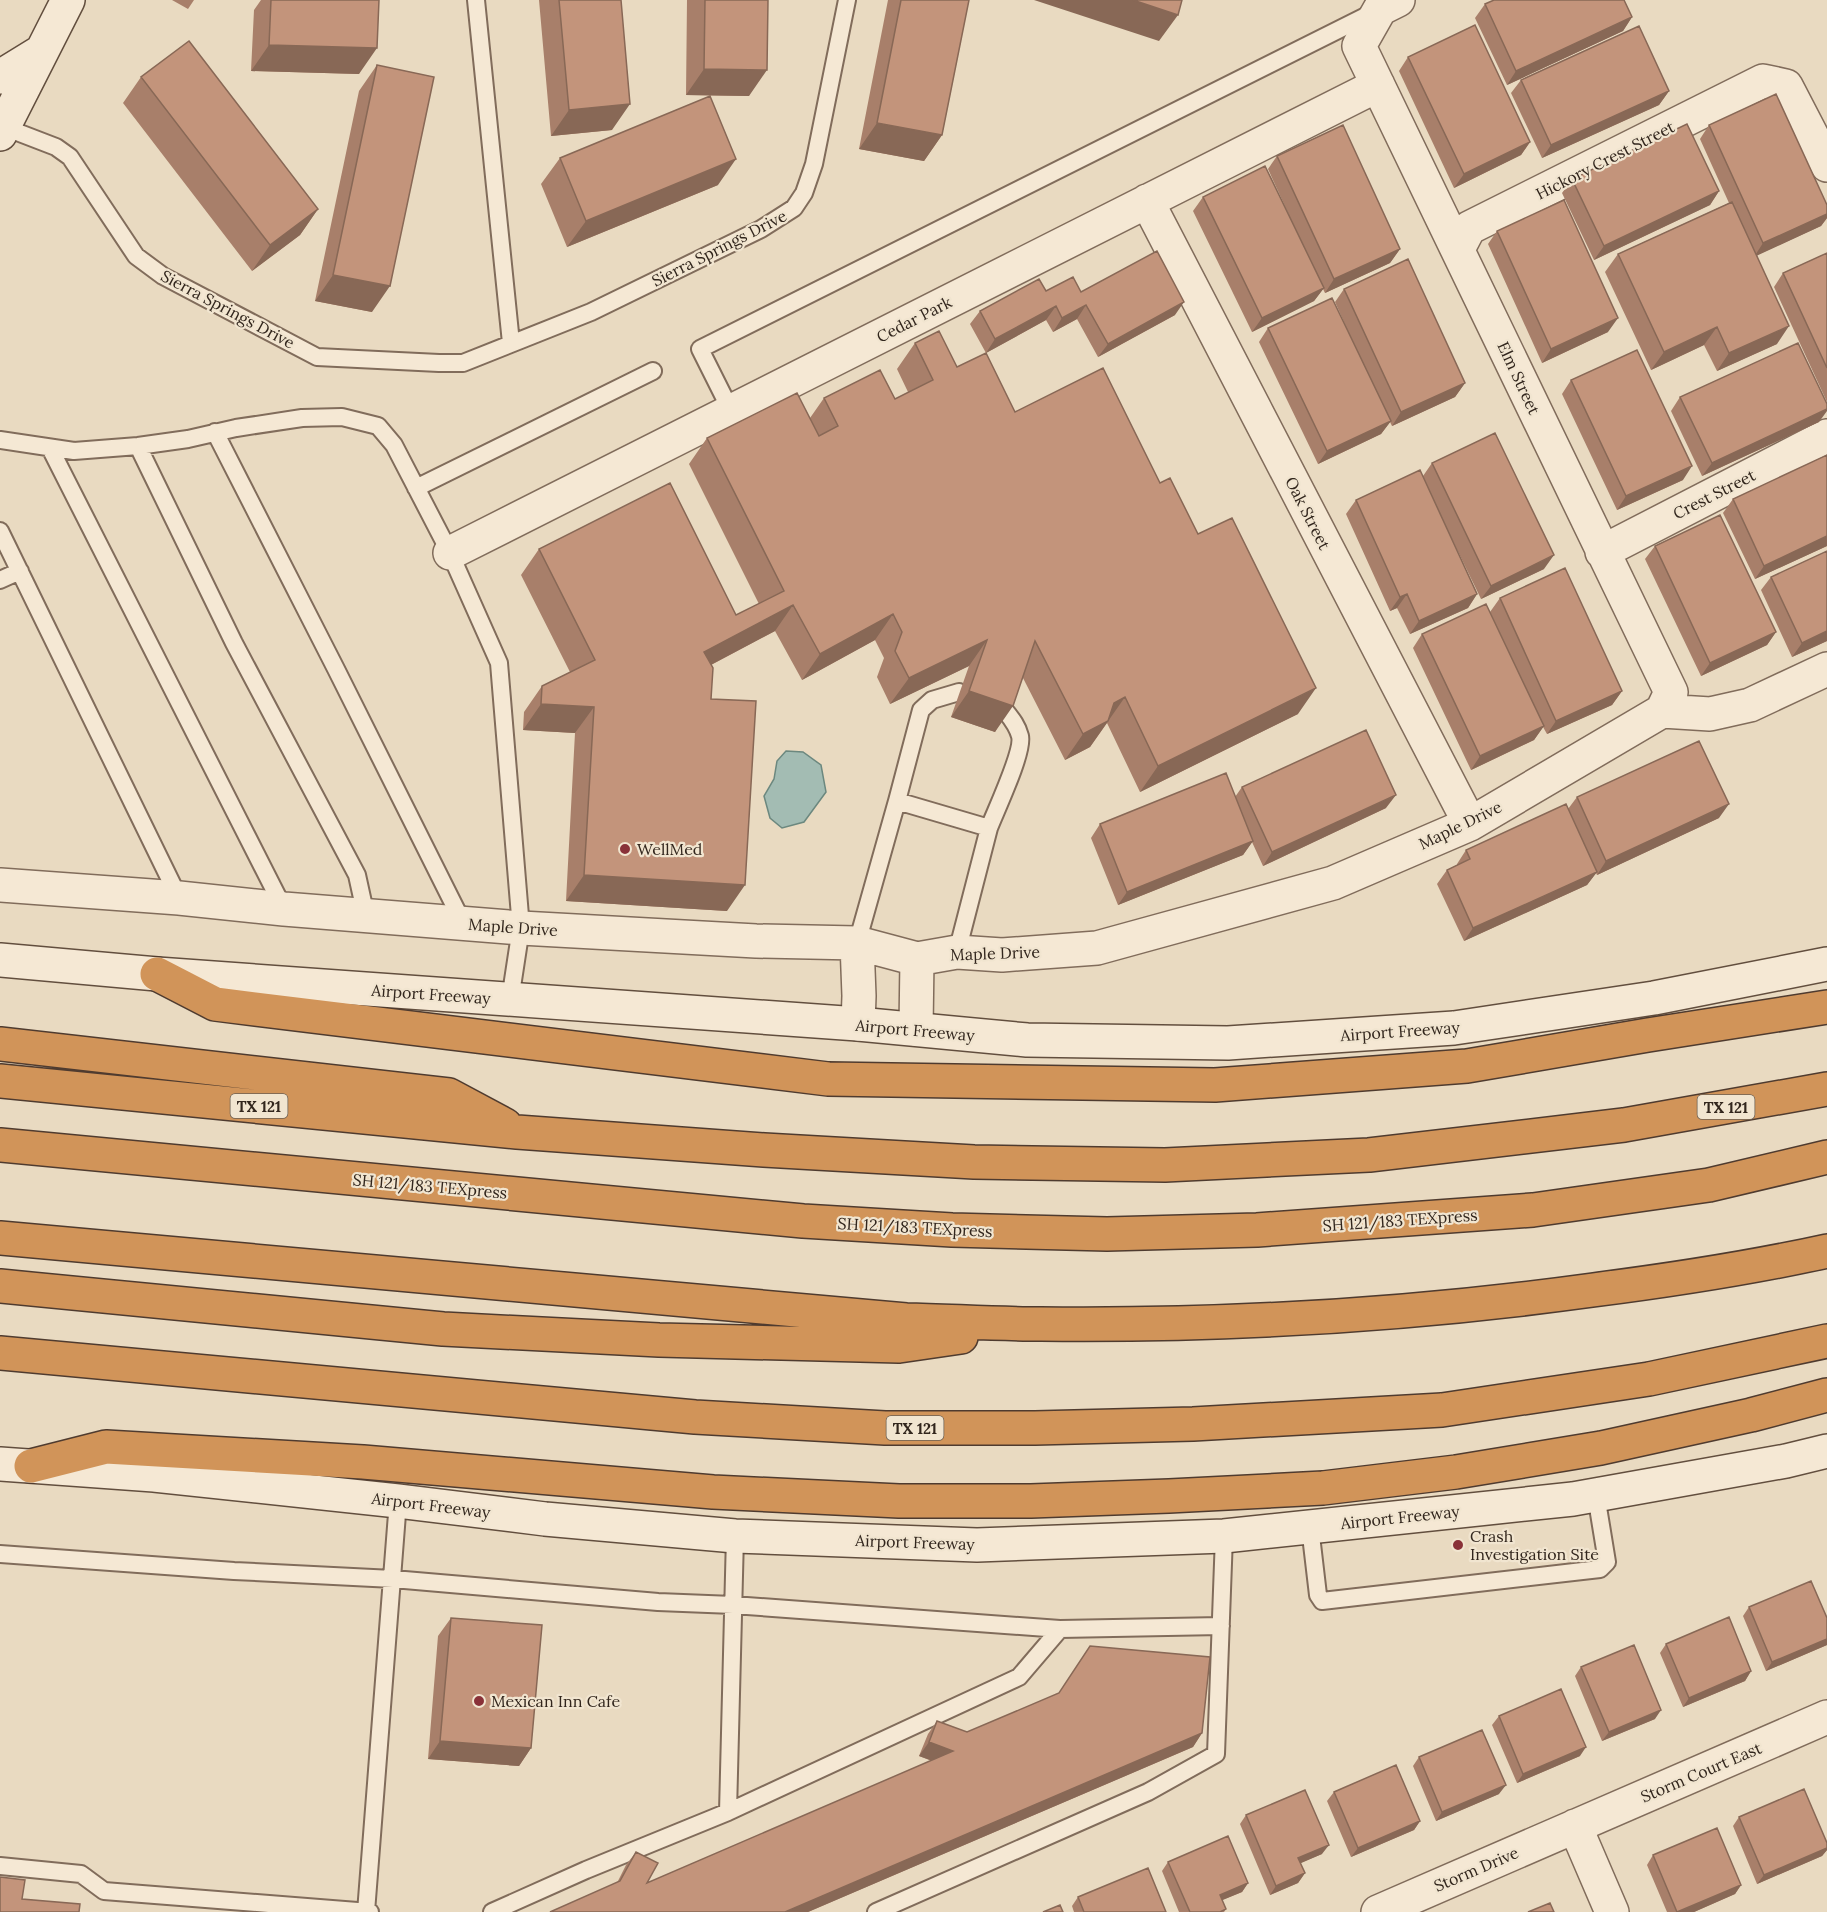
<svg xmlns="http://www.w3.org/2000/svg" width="1827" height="1912" font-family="Lora,serif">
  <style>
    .water { fill: #a3bcb3; stroke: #6c887f; stroke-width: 1.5 }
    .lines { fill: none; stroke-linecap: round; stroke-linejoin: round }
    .lane-casing { stroke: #816c5b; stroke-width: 20 }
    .street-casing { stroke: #816c5b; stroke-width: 36 }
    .secondary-casing { stroke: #624e3e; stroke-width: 36 }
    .highway-casing { stroke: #4f3b2f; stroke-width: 36 }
    .lane { stroke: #f5e8d4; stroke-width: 16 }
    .street { stroke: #f5e8d4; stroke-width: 33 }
    .secondary { stroke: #f5e8d4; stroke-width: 33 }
    .highway { stroke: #d19459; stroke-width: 33 }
    .wall { fill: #a87f6a }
    .shaded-wall { fill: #886856 }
    .building { fill: #c3947b; stroke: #886856; stroke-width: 1.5 }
    .poi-dot { fill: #893138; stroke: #f1e5d0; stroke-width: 2 }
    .labels { text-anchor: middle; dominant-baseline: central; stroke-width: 4.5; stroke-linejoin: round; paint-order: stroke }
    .shield { fill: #f1e5d0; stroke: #6b5f53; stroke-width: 1.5 }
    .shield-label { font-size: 15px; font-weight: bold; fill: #32261d }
    .street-label { font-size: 16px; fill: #32261d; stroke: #f1e5d0 }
    .poi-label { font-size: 16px; fill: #32261d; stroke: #f1e5d0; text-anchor: start }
  </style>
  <rect width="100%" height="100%" fill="#e9dac1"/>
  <!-- water -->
  <path class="water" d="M786,751L803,752L821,765L826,792L804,822L782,828L770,818L764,796L774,779L777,761Z"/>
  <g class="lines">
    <!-- lane casing -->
    <g class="lane-casing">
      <path id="lane" d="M476,0L511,343
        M4,127L56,147L70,157L136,256L163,276L317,357L439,363H463L591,312L761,229L794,208L804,193L814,164L847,0
        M731,411L700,349L1372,13
        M215,432L336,669L463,923
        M0,440L74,451L138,446L188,439L236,428L302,418L342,417L378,426L394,445L450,553L499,663L521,928L510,1000
        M138,446L234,643L357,875L366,916
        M50,448L284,909
        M416,488L653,371
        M0,531L179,898
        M0,580L20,571
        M897,801L921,710L932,700L959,692
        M989,828C996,810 1024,751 1020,736C1017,724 1010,717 1003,708
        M857,943L897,801L989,828L957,952
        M1310,1527L1318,1595L1322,1601L1600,1569L1607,1562L1596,1495
        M0,1554L234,1571L393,1579L658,1602L733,1605L1060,1629
        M728,1812L735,1536
        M0,1866L81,1874L104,1891L370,1912
        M366,1912L398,1501
        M492,1912L586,1870L728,1812L1019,1677L1060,1629L1221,1626
        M876,1912L1148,1792L1216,1754L1224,1536"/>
    </g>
    <!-- street casing -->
    <g class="street-casing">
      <path id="street" d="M1398,0L1380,9L1359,46L1671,692L1662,711
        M1147,201L1470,824
        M1458,249L1469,228L1763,81L1786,86L1827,165
        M1602,552L1827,436
        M450,553L1378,85
        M0,885L179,898L284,909L521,928L756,941L857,943L917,959L957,952L1002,955L1097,948L1333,883L1470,824L1662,711L1710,714L1750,705L1827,669
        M857,943L859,996L858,1024
        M916,1029L917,959
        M1575,1826L1612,1912
        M1378,1912L1827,1717"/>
    </g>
    <!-- secondary casing -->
    <g class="secondary-casing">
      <path id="secondary" d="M0,77L42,51
        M0,134L68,0
        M0,960L157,974L858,1024L1027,1040L1228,1043L1454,1028L1654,998L1827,964
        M0,1464L154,1475L398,1501L545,1519L735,1536L977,1545L1224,1536L1573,1499L1786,1461L1827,1451"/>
    </g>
    <!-- highway casing -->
    <g class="highway-casing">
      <path id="highway" d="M157,974L215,1004L828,1079L1215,1085L1467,1066L1648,1035L1827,1007
        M0,1044L449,1095L505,1125
        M0,1081L517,1132L764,1150L974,1162L1165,1165L1369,1155L1624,1125L1827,1089
        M0,1145L803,1221L952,1230L1107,1234L1257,1230L1533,1210L1709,1185L1827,1157
        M0,1238L906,1320C951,1321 996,1324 1041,1324C1225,1326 1410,1315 1593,1290C1671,1280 1750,1268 1827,1251
        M0,1286L443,1329L659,1340L899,1346L961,1337
        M0,1353L695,1417L885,1428H1035L1193,1424L1442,1410L1649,1379L1827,1341
        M31,1466L106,1447L363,1462L713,1492L899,1501H1031L1169,1496L1323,1488L1456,1472L1601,1448L1751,1415L1827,1395"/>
    </g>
    <!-- lane -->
    <use href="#lane" class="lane"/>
    <!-- street -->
    <use href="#street" class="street"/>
    <!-- secondary -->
    <use href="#secondary" class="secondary"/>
    <!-- highway -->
    <use href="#highway" class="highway"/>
  </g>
  <!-- wall -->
  <path class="wall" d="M172,0H194L188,9Z
    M261,0H379L359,74L251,71L254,10Z
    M539,0H621L612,130L551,136Z
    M687,0H768L749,96L686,95Z
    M888,0H969L942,135L924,161L859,149Z
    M1485,4L1632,17L1623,31L1507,85L1475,18Z
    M1408,57L1530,142L1521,155L1454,188L1399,71Z
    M377,65L372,312L315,301L359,91Z
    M141,77L318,209L300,235L252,271L123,103Z
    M1521,80L1669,91L1659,105L1542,158L1511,93Z
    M1709,125L1827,205V218L1821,226L1757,255L1777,344L1717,371L1704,345L1651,370L1605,272L1618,254L1729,203L1700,139Z
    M1277,156L1400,249L1390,263L1325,293L1323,289L1314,301L1252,332L1193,211L1203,197L1289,215L1268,169Z
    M560,158L718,185L567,247L541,184Z
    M1572,179L1719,191L1710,205L1594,260L1562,193Z
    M1497,231L1608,332L1542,363L1488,244Z
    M1827,253V402L1774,287L1783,273Z
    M1344,289L1465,383L1455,397L1392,426L1390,422L1381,434L1318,464L1259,342L1268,328L1355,347L1335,302Z
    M1081,292L1175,315L1098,357L1077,319L1053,332L1046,320L986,353L970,324L980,311Z
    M915,343L957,367L1015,412L1160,483L1198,534L1298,714L1140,792L1107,723L1090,747L1065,760L1023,678L995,732L951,717L969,666L890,704L877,677L884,658L875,640L802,680L775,631L711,665V699L727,911L566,901L575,733L523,730L524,712L542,686L570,672L521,575L539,549L736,615L759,604L689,464L707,438L810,418L824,398L895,399L908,392L897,369Z
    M1571,380L1683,480L1617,510L1562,394Z
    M1680,397L1819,422L1702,476L1671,411Z
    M1827,455V546L1755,579L1723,513L1733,499Z
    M1432,463L1544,569L1481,599L1449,533L1477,594L1468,608L1410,634L1397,608L1390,611L1346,514L1356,500L1423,476Z
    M1655,546L1776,632L1767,645L1701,676L1645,559Z
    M1827,551V641L1792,657L1761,590L1771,577Z
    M1500,598L1622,691L1612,705L1547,734L1543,727L1534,740L1471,770L1413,648L1422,634L1515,666L1490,612Z
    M1242,787L1386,808L1263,866L1252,842L1243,855L1118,905L1091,838L1100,824L1235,797Z
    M1577,797L1719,818L1597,875L1596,873L1587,885L1464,941L1437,884L1447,870L1457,865V864L1466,850L1568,809Z
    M1749,1607L1827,1618V1645L1766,1671L1743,1616Z
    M451,1618L531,1748L519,1766L428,1759L438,1636Z
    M1666,1644L1751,1671L1745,1681L1683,1707L1660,1653Z
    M1581,1667L1655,1719L1602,1741L1575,1676Z
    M1499,1716L1580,1756L1517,1783L1492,1725Z
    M937,1721L967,1732L1202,1733L1193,1747L808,1912H550L617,1883L626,1865L636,1852L647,1883L932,1761L919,1756L928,1734Z
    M1419,1757L1499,1794L1436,1821L1413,1766Z
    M1334,1792L1420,1821L1414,1830L1351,1857L1327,1801Z
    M1246,1815L1322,1854L1300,1863L1305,1873L1298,1883L1270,1895L1240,1824Z
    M1739,1817L1827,1843V1850L1822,1856L1757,1884L1733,1826Z
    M1653,1855L1741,1885L1735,1894L1694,1912H1667L1647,1865Z
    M1168,1862L1248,1883L1242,1892L1222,1900L1226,1909L1224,1912H1179L1162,1871Z
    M1078,1897L1166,1912H1074L1072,1906Z"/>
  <!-- shaded-wall -->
  <path class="shaded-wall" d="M1034,0H1133L1178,15L1159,41Z
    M1632,17L1623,31L1507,85L1516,71Z
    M269,45L377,48L359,74L251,71Z
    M704,69L767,70L749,96L686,95Z
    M1669,91L1659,105L1542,158L1551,145Z
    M630,104L612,130L551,136L569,110Z
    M877,123L942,135L924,161L859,149Z
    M1530,142L1521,155L1454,188L1464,174Z
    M736,159L718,185L567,247L586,221Z
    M1719,191L1710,205L1594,260L1604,246Z
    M318,209L300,235L252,271L270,245Z
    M1827,214V218L1821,226L1754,257L1763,243Z
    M1400,249L1390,263L1325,293L1334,279Z
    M333,275L390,286L372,312L315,301Z
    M1324,288L1314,301L1252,332L1262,318Z
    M1184,302L1175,315L1098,357L1108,344Z
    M1086,305L1077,319L1053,332L1062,318Z
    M1056,306L1046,320L986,353L995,339Z
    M1618,318L1608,332L1542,363L1551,349Z
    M1789,326L1777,344L1717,371L1729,353Z
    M1717,327L1704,345L1651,370L1664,352Z
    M1465,383L1455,397L1392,426L1401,412Z
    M1827,409V411L1819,422L1702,476L1712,463Z
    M1391,421L1381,434L1318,464L1327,451Z
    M1692,466L1683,480L1617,510L1626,496Z
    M1827,536V546L1755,579L1764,566Z
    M1554,555L1544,569L1481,599L1491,586Z
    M1407,594L1397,608L1390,611L1400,597Z
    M1477,594L1468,608L1410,634L1419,621Z
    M793,605L775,631L686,678L704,652Z
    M893,614L875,640L802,680L820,654Z
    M1827,631V641L1792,657L1802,643Z
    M1776,632L1767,645L1701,676L1710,663Z
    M987,640L969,666L890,704L909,678Z
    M1316,688L1298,714L1140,792L1158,766Z
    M969,691L1013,706L995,732L951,717Z
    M1622,691L1612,705L1547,734L1556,721Z
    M1125,697L1090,747L1065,760L1083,734L1114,703Z
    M541,704L594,707L575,733L523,730Z
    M1544,726L1534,740L1471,770L1480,756Z
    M1396,795L1386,808L1263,866L1272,852Z
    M1729,804L1719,818L1597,875L1606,861Z
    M1253,841L1243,855L1118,905L1127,892Z
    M1597,872L1587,885L1464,941L1473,928Z
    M584,875L745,885L727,911L566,901Z
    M1827,1639V1645L1766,1671L1772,1662Z
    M1751,1671L1745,1681L1683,1707L1689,1698Z
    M1661,1710L1655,1719L1602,1741L1609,1732Z
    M1202,1733L1193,1747L808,1912H785Z
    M440,1741L531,1748L519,1766L428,1759Z
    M929,1742L953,1751L944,1765L919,1756Z
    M1586,1747L1580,1756L1517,1783L1523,1774Z
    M1506,1785L1499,1794L1436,1821L1442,1812Z
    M1420,1821L1414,1830L1351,1857L1358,1848Z
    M1329,1845L1322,1854L1292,1867L1298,1858Z
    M1827,1848V1850L1822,1856L1757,1884L1764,1875Z
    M1305,1873L1298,1883L1270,1895L1276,1886Z
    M1248,1883L1242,1892L1213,1904L1220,1895Z
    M1741,1885L1735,1894L1694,1912H1678Z"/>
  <!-- building -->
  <path class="building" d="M271,0H379L377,48L269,45Z
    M559,0H621L630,104L569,110Z
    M705,0H768L767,70L704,69Z
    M901,0H969L942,135L877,123Z
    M1133,0H1182L1178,15Z
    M1494,0H1624L1632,17L1516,71L1485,4Z
    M1475,25L1530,142L1464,174L1408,57Z
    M1639,26L1669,91L1551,145L1521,80Z
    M189,41L318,209L270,245L141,77Z
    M377,65L434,77L390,286L333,275Z
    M1776,94L1827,205V214L1763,243L1709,125Z
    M710,96L736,159L586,221L560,158Z
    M1687,124L1719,191L1604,246L1572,179Z
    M1343,125L1400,249L1334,279L1277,156Z
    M1265,166L1324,288L1262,318L1203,197Z
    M1564,200L1618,318L1551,349L1497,231Z
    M1732,202L1789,326L1729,353L1717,327L1664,352L1618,254Z
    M1157,251L1184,302L1108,344L1086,305L1062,318L1056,306L995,339L980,311L1039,279L1046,291L1073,277L1081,292Z
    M1827,253V368L1783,273Z
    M1408,259L1465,383L1401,412L1344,289Z
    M1332,298L1391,421L1327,451L1268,328Z
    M939,331L957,367L986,353L1015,412L1103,368L1160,483L1170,478L1198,534L1232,518L1316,688L1158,766L1125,697L1114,703L1108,721L1083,734L1035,641L1013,706L969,691L987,640L909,678L895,651L902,632L893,614L820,654L793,605L704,652L713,668L711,699L756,701L745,885L584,875L594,707L541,704L542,686L595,660L539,549L670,483L736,615L784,591L707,438L797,393L819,436L838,426L824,398L880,370L895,399L933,380L915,343Z
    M1798,343L1827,404V409L1712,463L1680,397Z
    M1637,350L1692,466L1626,496L1571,380Z
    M1495,433L1554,555L1491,586L1432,463Z
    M1827,455V536L1764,566L1733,499Z
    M1420,470L1477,594L1419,621L1407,594L1400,597L1356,500Z
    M1720,515L1776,632L1710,663L1655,546Z
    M1827,551V631L1802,643L1771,577Z
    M1565,568L1622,691L1556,721L1500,598Z
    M1486,604L1544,726L1480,756L1422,634Z
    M1366,730L1396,795L1272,852L1242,787Z
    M1699,741L1729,804L1606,861L1577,797Z
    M1226,773L1253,841L1127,892L1100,824Z
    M1566,804L1597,872L1473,928L1447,870L1470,859L1466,850Z
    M1811,1581L1827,1618V1639L1772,1662L1749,1607Z
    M1729,1617L1751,1671L1689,1698L1666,1644Z
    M451,1618L542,1625L531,1748L440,1741Z
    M1634,1645L1661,1710L1609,1732L1581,1667Z
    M1090,1646L1210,1657L1202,1733L785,1912H550L620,1881L636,1852L658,1863L647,1883L953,1751L929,1742L937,1721L967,1732L1059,1693Z
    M1561,1689L1586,1747L1523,1774L1499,1716Z
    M1482,1730L1506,1785L1442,1812L1419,1757Z
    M1396,1765L1420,1821L1358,1848L1334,1792Z
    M1804,1789L1827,1843V1848L1764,1875L1739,1817Z
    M1305,1790L1329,1845L1298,1858L1305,1873L1276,1886L1246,1815Z
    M1717,1828L1741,1885L1677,1912L1653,1855Z
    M1228,1836L1248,1883L1220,1895L1226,1909L1220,1912H1190L1168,1862Z
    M1148,1868L1166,1912H1084L1078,1897Z
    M0,1877L25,1880L22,1899L80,1904L79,1912H0Z
    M1550,1903L1554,1912H1528Z
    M1060,1905L1063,1912H1043Z"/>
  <!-- markers -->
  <g class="poi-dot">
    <circle cx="625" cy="849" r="6"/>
    <circle cx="1458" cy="1545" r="6"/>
    <circle cx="479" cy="1701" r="6"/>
  </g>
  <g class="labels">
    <!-- shield labels -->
    <g class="shield">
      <rect x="230.5" y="1094" width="57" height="24" rx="4.5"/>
      <rect x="1697.5" y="1095" width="57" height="24" rx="4.5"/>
      <rect x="886.5" y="1416" width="57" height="24" rx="4.5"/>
    </g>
    <g class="shield-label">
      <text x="259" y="1106">TX 121</text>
      <text x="1726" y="1107">TX 121</text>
      <text x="915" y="1428">TX 121</text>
    </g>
    <!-- street labels -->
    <g class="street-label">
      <text transform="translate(1605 160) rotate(-27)">Hickory Crest Street</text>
      <text transform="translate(719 248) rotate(-27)">Sierra Springs Drive</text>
      <text transform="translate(228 309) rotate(28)">Sierra Springs Drive</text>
      <text transform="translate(914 319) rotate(-27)">Cedar Park</text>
      <text transform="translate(1519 378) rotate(65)">Elm Street</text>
      <text transform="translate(1714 494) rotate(-27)">Crest Street</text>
      <text transform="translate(1308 513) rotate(63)">Oak Street</text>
      <text transform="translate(1460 825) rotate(-26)">Maple Drive</text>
      <text transform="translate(513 927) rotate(4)">Maple Drive</text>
      <text transform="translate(995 953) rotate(-2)">Maple Drive</text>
      <text transform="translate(431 994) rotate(4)">Airport Freeway</text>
      <text transform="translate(915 1030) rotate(5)">Airport Freeway</text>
      <text transform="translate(1400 1031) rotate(-4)">Airport Freeway</text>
      <text transform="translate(430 1186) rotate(5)">SH 121/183 TEXpress</text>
      <text transform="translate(1400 1220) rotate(-4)">SH 121/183 TEXpress</text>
      <text transform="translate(915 1227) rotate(3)">SH 121/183 TEXpress</text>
      <text transform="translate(431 1505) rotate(7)">Airport Freeway</text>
      <text transform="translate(1400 1517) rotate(-6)">Airport Freeway</text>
      <text transform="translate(915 1542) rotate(2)">Airport Freeway</text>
      <text transform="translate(1701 1772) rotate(-23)">Storm Court East</text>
      <text transform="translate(1476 1869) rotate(-23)">Storm Drive</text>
    </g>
    <!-- poi labels -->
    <g class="poi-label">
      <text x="637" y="849">WellMed</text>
      <text x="1470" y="1536">Crash<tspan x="1470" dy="18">Investigation Site</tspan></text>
      <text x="491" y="1701">Mexican Inn Cafe</text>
    </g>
  </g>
</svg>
